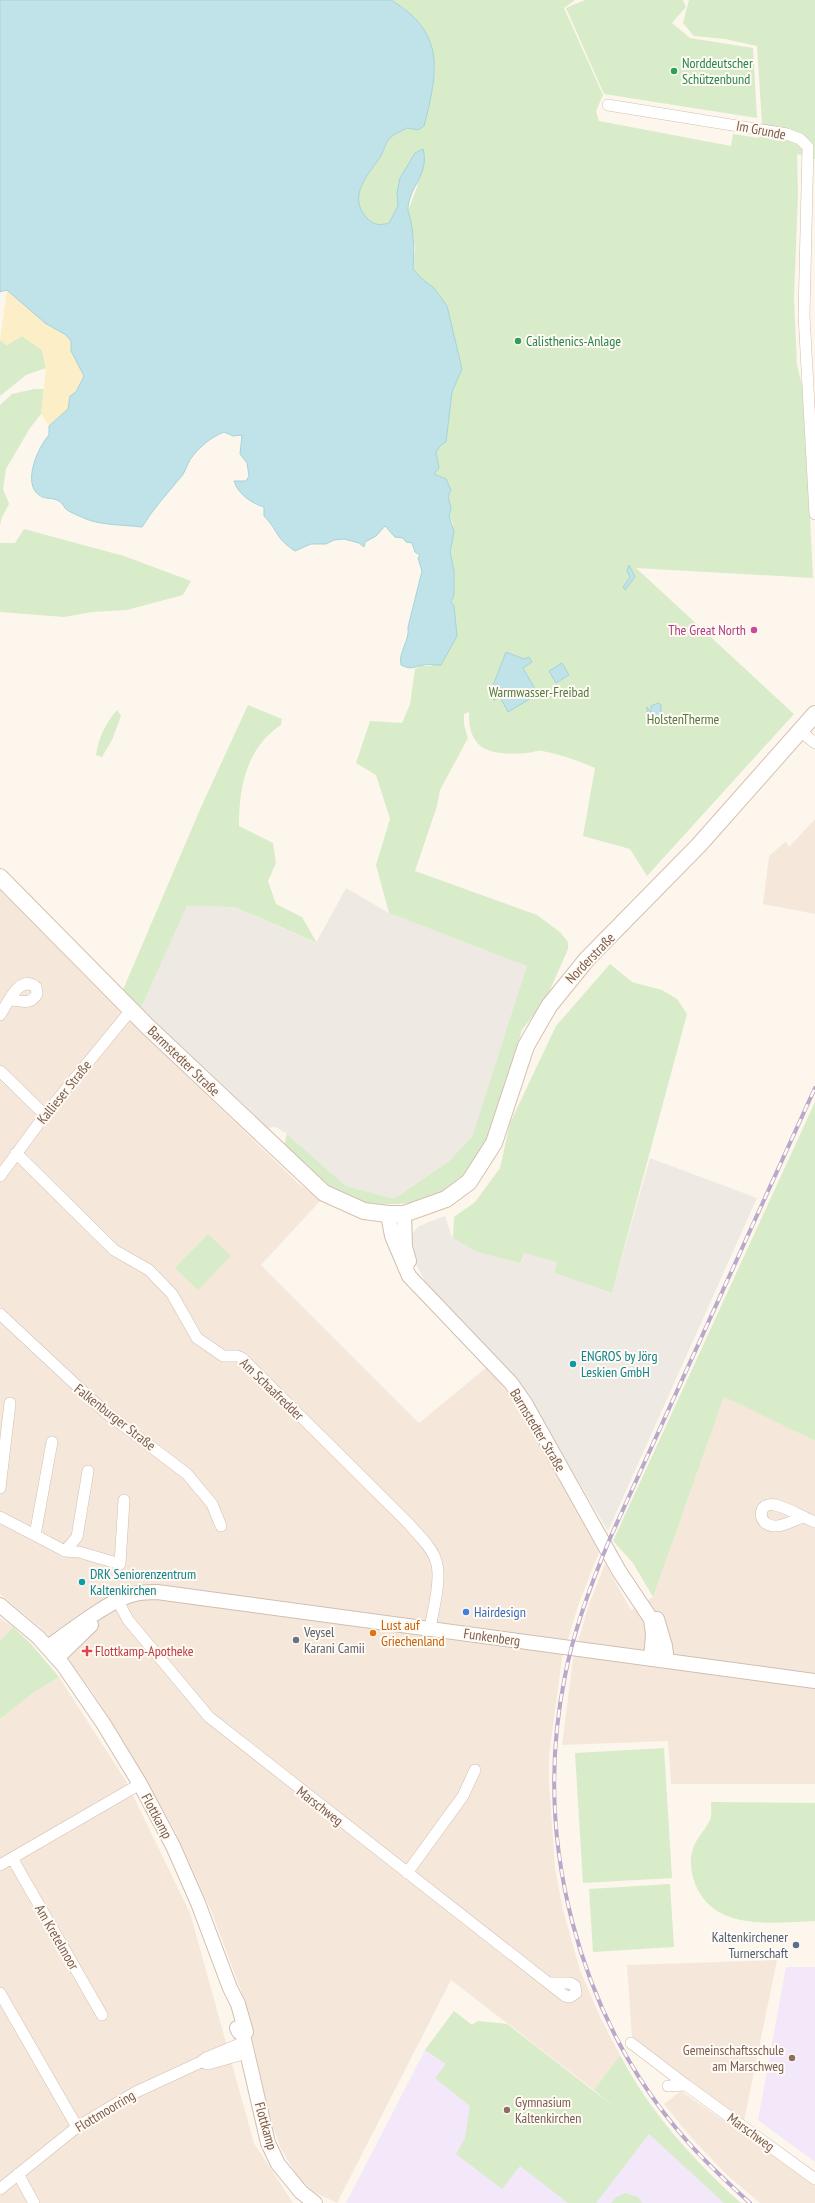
<svg xmlns="http://www.w3.org/2000/svg" width="815" height="2203" font-family="'PT Sans Narrow',sans-serif">
  <style>
    .residential { fill: #f5e8da }
    .industrial { fill: #efe9e4 }
    .education { fill: #f3e8fa }
    .green { fill: #d8ecc9 }
    .sand { fill: #fcefc7 }
    .water { fill: #bfe3e8; stroke: #a5d3da }
    .lines { fill: none; stroke-linecap: round; stroke-linejoin: round }
    .minor-casing { stroke: #d1beb0; stroke-width: 12 }
    .tertiary-casing { stroke: #d1beb0; stroke-width: 16 }
    .secondary-casing { stroke: #d6c0b0; stroke-width: 18 }
    .minor { stroke: #fff; stroke-width: 11 }
    .tertiary { stroke: #fff; stroke-width: 14 }
    .secondary { stroke: #fff; stroke-width: 16 }
    .rail-casing { stroke: #b9a8c9; stroke-width: 4 }
    .rail { stroke: #fffaf3; stroke-width: 2.5; stroke-dasharray: 8; stroke-linecap: butt }
    .leisure-dot { fill: #2e9e5b; stroke: #fffaf3; stroke-width: 1.5 }
    .hotel-dot { fill: #d1479c; stroke: #fffaf3; stroke-width: 1.5 }
    .culture-dot { fill: #0f9aa8; stroke: #fffaf3; stroke-width: 1.5 }
    .shop-dot { fill: #3f7fe0; stroke: #fffaf3; stroke-width: 1.5 }
    .food-dot { fill: #e8710a; stroke: #fffaf3; stroke-width: 1.5 }
    .worship-dot { fill: #6b7280; stroke: #fffaf3; stroke-width: 1.5 }
    .health-dot { fill: #e0444e; stroke: #fffaf3; stroke-width: 1.5 }
    .service-dot { fill: #5c6f8a; stroke: #fffaf3; stroke-width: 1.5 }
    .education-dot { fill: #8d6e63; stroke: #fffaf3; stroke-width: 1.5 }
    .labels { text-anchor: middle; dominant-baseline: central; stroke-width: 4; stroke-linejoin: round; paint-order: stroke }
    .leisure-label { font-size: 14px; fill: #27864d; stroke: #fffaf3; text-anchor: start }
    .street-label { font-size: 14px; fill: #7a5c4d; stroke: #fffaf3 }
    .hotel-label { font-size: 14px; fill: #b23c85; stroke: #fffaf3; text-anchor: end }
    .park-label { font-size: 14px; fill: #537a41; stroke: #fffaf3 }
    .culture-label { font-size: 14px; fill: #0d838f; stroke: #fffaf3; text-anchor: start }
    .shop-label { font-size: 14px; fill: #366cbe; stroke: #fffaf3; text-anchor: start }
    .food-label { font-size: 14px; fill: #c56008; stroke: #fffaf3; text-anchor: start }
    .worship-label { font-size: 14px; fill: #5b616d; stroke: #fffaf3; text-anchor: start }
    .health-label { font-size: 14px; fill: #be3a42; stroke: #fffaf3; text-anchor: start }
    .service-label { font-size: 14px; fill: #4e5e75; stroke: #fffaf3; text-anchor: end }
    .education-label { font-size: 14px; fill: #785e54; stroke: #fffaf3; text-anchor: end }
  </style>
  <rect width="100%" height="100%" fill="#fdf6ec"/>
  <!-- residential -->
  <path class="residential" d="M815,819V914L763,904L769,856L786,841L789,847Z
    M0,889L121,1013L299,1184L321,1200L261,1265L419,1423L487,1367L516,1403L599,1552L579,1603L562,1658L549,1756V1782L555,1868L563,1910L580,1970L601,2019L620,2055L594,2090L451,1980L337,2203L314,2192L299,2179L281,2149L271,2122L243,1996L212,1913L176,1833L121,1737L93,1693L59,1647L40,1627L0,1594Z
    M724,1397L815,1441V1784H671L668,1741L562,1745L573,1659L589,1604L605,1564L631,1610L653,1597Z
    M0,1618L13,1627L0,1641Z
    M59,1677L126,1781L190,1913L254,2143L293,2203H0V1719L33,1693Z
    M777,1960L744,2121L632,2037L627,1965Z
    M681,2091L815,2184V2203H760L726,2174L688,2134L664,2104Z"/>
  <!-- industrial -->
  <path class="industrial" d="M346,888L389,913L528,966L472,1137L449,1161L397,1197L391,1198L346,1186L287,1134L276,1127L265,1128L141,1008L187,906L235,907L316,943Z
    M650,1158L757,1198L608,1531L517,1378L429,1289L415,1262L412,1234L419,1226L445,1216L452,1237L477,1252L522,1263L524,1252L557,1262L554,1273L612,1293Z"/>
  <!-- education -->
  <path class="education" d="M786,1967H815V2162L758,2120Z
    M454,2011L472,2025L478,2021L507,2024L646,2131L725,2203H346L425,2050Z"/>
  <!-- green -->
  <path class="green" d="M391,0H575L564,8L603,95L596,111L599,121L731,146L733,134L759,138L762,123L757,46L725,39L694,36L683,23L689,0H815V159L797,154L798,193L794,299L797,365L804,393L813,578L636,568L794,714L647,876L630,849L583,836L595,768C579,761 559,754 542,751C538,750 532,753 527,753C494,755 468,754 469,712L464,714V725L468,738L440,790L437,806L415,871L537,915L560,932L568,942V949L546,999L522,1030L488,1140L478,1158L462,1176L438,1195L416,1203L372,1205L349,1198L328,1187L283,1149L287,1134L346,1186L391,1198L397,1197L449,1161L472,1137L527,966L389,913L376,865L390,819L376,775L356,763L370,721L402,723L410,704L415,669L420,666H432L457,636L454,606L451,602L454,595V571L450,552L453,523L449,516L451,508L448,496L434,474L439,468L436,451L442,444L446,442L452,392L462,369L447,306L434,288L422,279L413,269L415,248L408,211L417,187L423,149L415,153L400,178L397,193L398,206L389,223C379,226 373,225 365,216C348,194 369,174 381,156C384,150 386,141 391,137C396,133 402,131 407,128L418,130L424,126L435,70L405,9Z
    M585,0H683L686,7L672,23L690,38L753,48L757,118L604,94L566,8Z
    M22,336L42,350L46,368L26,375L0,396V340L7,345Z
    M34,389H44L41,414L30,428L6,469L3,489L9,504L2,517L0,525V405L12,394Z
    M24,529L124,556L191,581L183,595L127,610L92,612L64,617L0,612V543H15Z
    M248,705L282,719L281,725C246,748 239,788 239,826L273,843L276,863L268,881L276,904L302,917L317,943L235,907L187,906L141,1008L122,992L202,805Z
    M117,710L121,716L112,740L102,757L96,755C99,737 105,724 117,710Z
    M610,964L632,982L662,990L677,999L687,1014L612,1293L554,1273L557,1262L524,1253L521,1263L477,1252L453,1238L454,1217L475,1202L500,1168L510,1123L556,1026Z
    M815,1102V1441L724,1397L653,1597L633,1563L613,1541Z
    M208,1234L231,1256L198,1290L175,1268Z
    M13,1627L32,1645L59,1677L33,1693L0,1719V1641Z
    M664,1748L672,1878L583,1883L575,1753Z
    M711,1802L815,1803V1921C775,1922 718,1932 697,1888C692,1877 689,1863 692,1852C695,1839 704,1832 710,1820C712,1816 711,1808 711,1802Z
    M670,1884L674,1947L593,1952L589,1889Z
    M454,2011L472,2025L478,2021L507,2024L618,2110L594,2090L620,2055C650,2112 693,2160 741,2203H724L649,2134L596,2203H568L520,2166L502,2189L456,2154L465,2138L470,2106L435,2078L446,2064L425,2050Z
    M626,2193L638,2197L642,2203H611L616,2197Z"/>
  <!-- sand -->
  <path class="sand" d="M7,290L45,323L66,335L71,341V351L84,376L68,409L49,426L41,414L46,368L42,350L22,336L7,345L0,340Z"/>
  <!-- water -->
  <path class="water" d="M0,0H391C446,33 438,71 424,126L418,130L407,128C402,131 396,133 391,137C386,141 384,150 381,156C369,174 348,194 365,216C373,225 379,226 389,223L398,206L397,193L400,178L415,153L423,149C430,175 408,187 408,210C408,214 411,219 411,222C414,238 414,253 413,269L422,279L434,288L447,306L462,369L452,392L446,442L442,444L436,452L439,468L434,474L446,479L451,490L448,496L451,508L449,516L454,532L450,552L454,571V595L451,602L454,606L457,636L441,665C435,665 429,664 424,665C413,666 413,671 401,665C398,652 410,641 408,627L422,571L418,558L420,555L415,552L412,543L406,542L403,538L395,537L385,526L376,536L365,542L364,547L359,543L344,539L334,540L326,544H311L295,551C275,538 278,530 264,516V507C251,503 238,494 234,481H246L249,476L247,463L240,454L242,435L233,436L224,432C213,436 199,447 192,457C187,463 186,472 180,478C167,494 153,509 142,527C126,525 97,525 84,518C79,516 72,513 67,510C64,508 63,503 59,501C52,497 46,500 39,495C22,483 38,447 49,435V426L68,409L70,396L76,392L84,376L71,351V341L66,335L45,323L7,290L0,292Z
    M629,565L635,577L625,590L623,587L630,577L627,571Z
    M506,652L524,659L529,657L532,662L523,668L538,694L508,712L500,697L494,700L490,693Z
    M562,663L569,675L556,683L549,671Z
    M658,703L661,705V723L652,724L647,720V707L651,713V706Z"/>
  <g class="lines">
    <!-- minor casing -->
    <g class="minor-casing">
      <path id="minor" d="M608,105L787,134L800,139L808,147L804,315L815,514
        M800,731L815,743
        M0,1015C8,1003 19,974 36,987L37,994C30,1006 22,1000 10,1000
        M0,1071L45,1115
        M16,1153L114,1250L149,1270L172,1294L197,1338L223,1356H237L242,1358L409,1524C418,1535 432,1547 436,1561C442,1578 433,1610 430,1629
        M0,1176L45,1115L131,1010
        M0,1314L104,1411L187,1474L212,1504L221,1526
        M0,1488L10,1403
        M0,1517L65,1551L79,1552L120,1564L124,1500
        M802,1517C794,1520 784,1526 776,1526C757,1527 756,1501 775,1505C789,1508 802,1517 815,1522
        M35,1535L52,1442
        M65,1551L77,1537L88,1471
        M118,1601L128,1620L209,1717L565,1996L570,1997L576,1993L575,1986L570,1983H550
        M12,1858L102,2015
        M0,1865L140,1784
        M407,1873L463,1796L475,1770
        M0,1993L77,2127
        M631,2043L686,2085
        M201,2062L208,2064L247,2053
        M668,2086L686,2085L815,2179
        M18,2174L34,2203
        M0,2189L77,2127L136,2092L201,2062L206,2058L244,2042"/>
    </g>
    <!-- tertiary casing -->
    <g class="tertiary-casing">
      <path id="tertiary" d="M388,1214L392,1236L409,1276L511,1383L525,1403L619,1571L651,1619L653,1634L651,1659
        M404,1214L405,1247L409,1261
        M0,1605L38,1637L63,1665L103,1723L140,1784L173,1846L198,1903L230,1988L238,2004L246,2032L243,2035
        M657,1619L665,1646L667,1661
        M48,1647C68,1633 112,1598 135,1594C142,1592 150,1592 157,1592L815,1681
        M57,1658L91,1625
        M237,2028L239,2032L243,2035L268,2143L278,2164L301,2192L315,2203"/>
    </g>
    <!-- secondary casing -->
    <g class="secondary-casing">
      <path id="secondary" d="M0,877L147,1026L324,1193L364,1211L388,1214H404L446,1199L469,1182L494,1143L526,1046L549,1006L587,959L699,845L815,714"/>
    </g>
    <!-- minor -->
    <use href="#minor" class="minor"/>
    <!-- tertiary -->
    <use href="#tertiary" class="tertiary"/>
    <!-- secondary -->
    <use href="#secondary" class="secondary"/>
    <!-- rail casing -->
    <g class="rail-casing">
      <path id="rail" d="M750,2203C728,2183 706,2163 687,2141C577,2016 532,1838 565,1676C574,1628 592,1581 611,1536L815,1088"/>
    </g>
    <!-- rail -->
    <use href="#rail" class="rail"/>
  </g>
  <!-- markers -->
  <g class="leisure-dot">
    <circle cx="674" cy="71" r="4"/>
    <circle cx="518" cy="341" r="4"/>
  </g>
  <circle class="hotel-dot" cx="754" cy="630" r="4"/>
  <g class="culture-dot">
    <circle cx="573" cy="1364" r="4"/>
    <circle cx="82" cy="1582" r="4"/>
  </g>
  <circle class="shop-dot" cx="466" cy="1612" r="4"/>
  <circle class="food-dot" cx="373" cy="1633" r="4"/>
  <circle class="worship-dot" cx="296" cy="1640" r="4"/>
  <path class="health-dot" d="M85 1645h4v4h4v4h-4v4h-4v-4h-4v-4h4z"/>
  <circle class="service-dot" cx="796" cy="1945" r="4"/>
  <g class="education-dot">
    <circle cx="792" cy="2058" r="4"/>
    <circle cx="507" cy="2110" r="4"/>
  </g>
  <g class="labels">
    <!-- leisure labels -->
    <g class="leisure-label">
      <text x="682" y="63">Norddeutscher<tspan x="682" dy="16">Schützenbund</tspan></text>
      <text x="526" y="341">Calisthenics-Anlage</text>
    </g>
    <!-- street labels -->
    <g class="street-label">
      <text transform="translate(761 130) rotate(11)">Im Grunde</text>
      <text transform="translate(590 958) rotate(-46)">Norderstraße</text>
      <text transform="translate(184 1061) rotate(44)">Barmstedter Straße</text>
      <text transform="translate(64 1092) rotate(-51)">Kallieser Straße</text>
      <text transform="translate(272 1389) rotate(44)">Am Schaafredder</text>
      <text transform="translate(115 1417) rotate(38)">Falkenburger Straße</text>
      <text transform="translate(538 1430) rotate(59)">Barmstedter Straße</text>
      <text transform="translate(492 1637) rotate(8)">Funkenberg</text>
      <text transform="translate(320 1806) rotate(38)">Marschweg</text>
      <text transform="translate(157 1816) rotate(62)">Flottkamp</text>
      <text transform="translate(57 1937) rotate(60)">Am Kretelmoor</text>
      <text transform="translate(105 2111) rotate(-31)">Flottmoorring</text>
      <text transform="translate(266 2126) rotate(74)">Flottkamp</text>
      <text transform="translate(751 2132) rotate(36)">Marschweg</text>
    </g>
    <!-- hotel labels -->
    <g class="hotel-label">
      <text x="746" y="630">The Great North</text>
    </g>
    <!-- park labels -->
    <g class="park-label">
      <text x="539" y="692">Warmwasser-Freibad</text>
      <text x="683" y="719">HolstenTherme</text>
    </g>
    <!-- culture labels -->
    <g class="culture-label">
      <text x="581" y="1356">ENGROS by Jörg<tspan x="581" dy="16">Leskien GmbH</tspan></text>
      <text x="90" y="1574">DRK Seniorenzentrum<tspan x="90" dy="16">Kaltenkirchen</tspan></text>
    </g>
    <!-- shop labels -->
    <g class="shop-label">
      <text x="474" y="1612">Hairdesign</text>
    </g>
    <!-- food labels -->
    <g class="food-label">
      <text x="381" y="1625">Lust auf<tspan x="381" dy="16">Griechenland</tspan></text>
    </g>
    <!-- worship labels -->
    <g class="worship-label">
      <text x="304" y="1632">Veysel<tspan x="304" dy="16">Karani Camii</tspan></text>
    </g>
    <!-- health labels -->
    <g class="health-label">
      <text x="95" y="1651">Flottkamp-Apotheke</text>
    </g>
    <!-- service labels -->
    <g class="service-label">
      <text x="788" y="1937">Kaltenkirchener<tspan x="788" dy="16">Turnerschaft</tspan></text>
    </g>
    <!-- education labels -->
    <g class="education-label">
      <text x="784" y="2050">Gemeinschaftsschule<tspan x="784" dy="16">am Marschweg</tspan></text>
      <text x="515" y="2102" text-anchor="start">Gymnasium<tspan x="515" dy="16">Kaltenkirchen</tspan></text>
    </g>
  </g>
</svg>
